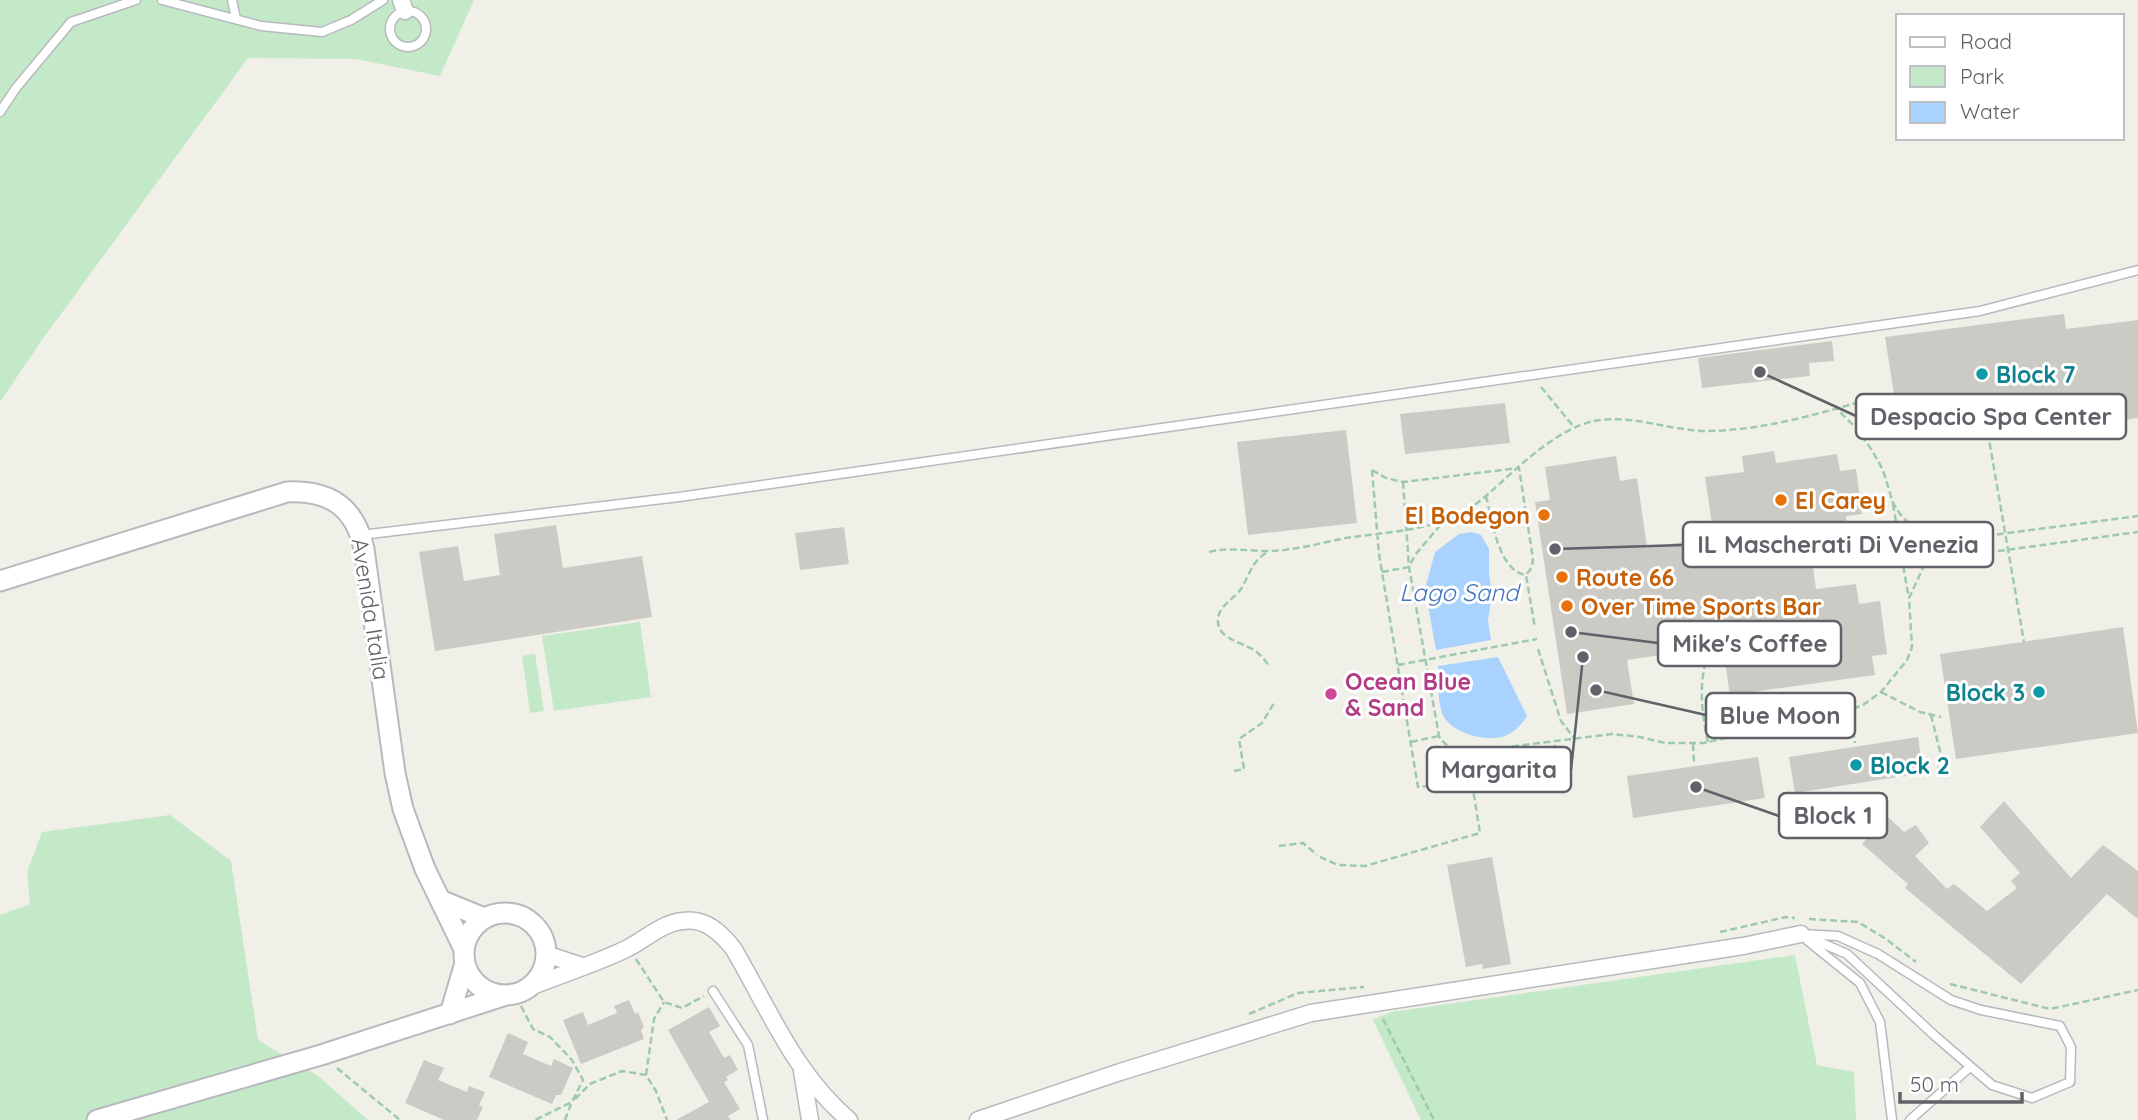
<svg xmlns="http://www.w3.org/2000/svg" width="2138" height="1120" font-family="Quicksand,sans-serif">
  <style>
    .green { fill: #c4e9c8 }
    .water { fill: #aad2ff }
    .building { fill: #cccac5 }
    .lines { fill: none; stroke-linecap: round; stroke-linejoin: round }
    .service-casing { stroke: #b8b9be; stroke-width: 11 }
    .minor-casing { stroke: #b8b9be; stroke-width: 19 }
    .tertiary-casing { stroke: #b8b9be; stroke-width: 23 }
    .path { stroke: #9dcaae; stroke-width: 2.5; stroke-dasharray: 7 3.5; stroke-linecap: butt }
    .service { stroke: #fff; stroke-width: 8 }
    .minor { stroke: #fff; stroke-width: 16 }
    .tertiary { stroke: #fff; stroke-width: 19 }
    .culture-dot { fill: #0f9aa8; stroke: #fff; stroke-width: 2.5 }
    .food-dot { fill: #e8710a; stroke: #fff; stroke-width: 2.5 }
    .hotel-dot { fill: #d1479c; stroke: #fff; stroke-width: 2.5 }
    .labels { text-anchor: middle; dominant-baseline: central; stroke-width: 6; stroke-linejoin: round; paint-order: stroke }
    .culture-label { font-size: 23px; font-weight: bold; fill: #0d838f; stroke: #fff; text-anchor: start }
    .food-label { font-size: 23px; font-weight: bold; fill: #c56008; stroke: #fff; text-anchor: start }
    .street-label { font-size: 23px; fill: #5f6268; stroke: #fff }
    .hotel-label { font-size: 23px; font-weight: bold; fill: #b23c85; stroke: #fff; text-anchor: start }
    .water-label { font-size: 24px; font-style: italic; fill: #4475be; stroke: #fff }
    .leader { fill: none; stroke: #5f6268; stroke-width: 2.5 }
    .callout-dot { fill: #5f6268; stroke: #fff; stroke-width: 2.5 }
    .callout { fill: #fff; stroke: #5f6268; stroke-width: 2.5 }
    .callout-label { font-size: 24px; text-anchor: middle; font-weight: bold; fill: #5f6268 }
  </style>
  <rect width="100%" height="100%" fill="#f1f0e8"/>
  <!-- green -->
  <path class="green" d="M0,0H474L440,76L356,59L248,58L42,340L0,402Z
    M640,622L651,697L554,711L542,636Z
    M535,654L544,711L530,713L522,656Z
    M170,815L231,861L258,1040L317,1075L368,1120H0V915L30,904L27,872L42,832Z
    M1795,955L1817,1065L1854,1072L1856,1120H1421L1373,1020L1391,1012Z"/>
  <!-- water -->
  <path class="water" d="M1472,532L1481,535L1489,549V574L1492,595L1488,620L1491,640L1436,650L1425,589L1435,552L1459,534Z
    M1498,657L1527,716C1521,725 1513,734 1502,737C1485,741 1457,734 1446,720C1437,709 1438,680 1438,666Z"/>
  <!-- building -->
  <path class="building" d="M2064,314L2066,329L2138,320V418L2101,423L2099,408L1900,433L1885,337Z
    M1832,341L1834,361L1809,363L1810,376L1702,388L1698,358Z
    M1505,403L1510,443L1405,454L1400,414Z
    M1346,430L1357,523L1248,535L1237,442Z
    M1774,451L1776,463L1837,454L1840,471L1856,469L1862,514L1846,516L1848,533L1809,538L1816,589L1856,584L1859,604L1880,601L1887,654L1872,656L1875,675L1730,695L1720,629L1666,637L1668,654L1627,660L1634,704L1567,714L1535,502L1550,500L1545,467L1616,456L1620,481L1637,478L1647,547L1714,538L1705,477L1744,472L1742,456Z
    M556,525L563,568L642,556L652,617L435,651L419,552L458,546L464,581L500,575L494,534Z
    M844,527L849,564L800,570L795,533Z
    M2123,627L2138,733L1956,759L1940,654Z
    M1918,737L1923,773L1795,793L1789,757Z
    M1758,757L1765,798L1633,818L1627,776Z
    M2004,801L2071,878L2103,845L2138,871V919L2107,894L2021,984L1905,888L1908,884L1862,844L1887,816L1904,832L1916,825L1929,843L1915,856L1947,889L1954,884L1987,911L2017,888L2011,881L2020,873L1980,827Z
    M1492,857L1511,964L1483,969L1482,964L1466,967L1447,865Z
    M629,1000L635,1014L638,1012L644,1027L641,1030L644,1039L581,1064L563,1020L583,1012L588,1025L617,1013L614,1006Z
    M709,1007L720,1026L709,1032L724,1058L730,1055L738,1070L726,1077L728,1080L724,1082L740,1109L728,1116L731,1120H676L709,1102L668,1030Z
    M508,1033L528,1042L523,1054L551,1066L554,1059L573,1068L561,1095H556L552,1104L489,1077Z
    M424,1060L444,1068L438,1080L467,1092L469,1086L485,1092L479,1105L483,1107L477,1120H444L405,1103Z"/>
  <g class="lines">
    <!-- service casing -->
    <g class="service-casing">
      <path id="service" d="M162,0L261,26L322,32L351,20L383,0
        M232,0L236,19
        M390 29a18 18 0 1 1 36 0a18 18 0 1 1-36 0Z
        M0,112L16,88L71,22L136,0
        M361,535L679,497L1980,311L2138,270
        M1801,934L1838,936L1878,954L1951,1000L1981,1010L2060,1026L2071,1047L2070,1082L2032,1098L1992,1085L1935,1036L1847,954Z
        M1808,941L1860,983L1880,1022L1892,1120
        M713,991L748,1045L763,1120
        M1910,1120L1970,1067"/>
    </g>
    <!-- minor casing -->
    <g class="minor-casing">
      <path id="minor" d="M401,0L405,11
        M546,954L582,966
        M530,987C562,974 595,964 626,949C645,940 661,923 683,921C705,918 720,932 733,948C769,1009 794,1073 849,1120
        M802,1071L810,1120
        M978,1120L1120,1072L1311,1013L1743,946L1801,934"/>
    </g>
    <!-- tertiary casing -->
    <g class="tertiary-casing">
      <path id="tertiary" d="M0,581L287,492C329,490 355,506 364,549L395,773L403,809L425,869L464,949
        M440,900L484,918
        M464 954a41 41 0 1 1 82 0a41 41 0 1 1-82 0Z
        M450,1014L465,963
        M97,1120L321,1055L506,995"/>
    </g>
    <!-- path -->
    <path class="path" d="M1541,387L1574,427
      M1986,422L2024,642
      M1372,470L1379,554L1418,787C1450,783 1506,781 1534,765C1544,760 1551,751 1558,742
      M1372,470L1386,478L1403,482L1519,468L1533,559L1532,567L1526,575
      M1403,482L1409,567L1439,736C1446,747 1454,751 1467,752L1612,734L1640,737L1665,743H1703L1839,714L1863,705L1881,692L1907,660L1912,647L1909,598L1924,566L1926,552L1921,536L1900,514L1893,503L1883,470L1873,452L1858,430L1837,409
      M1486,496C1492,519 1498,571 1526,575L1535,628
      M1893,504L1908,594
      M1924,544L2138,516
      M1209,552C1229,547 1247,551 1267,551C1293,551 1320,543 1346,538C1380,533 1418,531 1450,519C1467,513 1481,500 1494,489C1520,465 1559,428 1594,421C1631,414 1668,430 1705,431C1764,431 1824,412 1881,396
      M1266,553C1252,561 1249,576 1241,589C1235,597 1223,604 1219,614C1212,638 1240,641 1254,650C1260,654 1265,660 1269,666
      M1925,561L2138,532
      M1382,572L1409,567L1415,555L1443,522
      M1538,649L1561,721L1574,738
      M1398,665L1537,639
      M1881,692L1920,712L1941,717
      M1850,710L1855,743
      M1931,715L1940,751L1938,776
      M1411,742L1439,736
      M1708,742C1700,707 1696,664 1720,635L1729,634
      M1693,744L1694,762
      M1234,771L1244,769L1239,739L1262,723L1274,703
      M1279,846L1303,843L1317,855
      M1320,857L1338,865L1365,866L1480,833L1467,752
      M1809,919L1858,922L1886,939L1916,962
      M1720,932L1786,917L1795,918
      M636,959L664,1002L682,1008L704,996
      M1950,984L2050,1009L2138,990
      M521,1006L533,1029L550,1037L572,1060L583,1080L572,1102L535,1120
      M1249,1014L1298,993L1364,987
      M1383,1019L1434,1120
      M337,1068L400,1120
      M646,1075L654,1019L664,1002
      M575,1099L590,1084L622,1071L646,1075L656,1091L667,1120
      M565,1120L571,1104"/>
    <!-- service -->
    <use href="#service" class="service"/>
    <!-- minor -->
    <use href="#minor" class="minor"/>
    <!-- tertiary -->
    <use href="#tertiary" class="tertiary"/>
  </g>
  <!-- markers -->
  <g class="culture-dot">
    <circle cx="1982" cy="374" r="7"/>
    <circle cx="2039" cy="692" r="7"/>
    <circle cx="1856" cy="765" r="7"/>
  </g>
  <g class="food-dot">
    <circle cx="1781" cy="500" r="7"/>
    <circle cx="1544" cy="515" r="7"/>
    <circle cx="1562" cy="577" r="7"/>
    <circle cx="1567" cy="606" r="7"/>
  </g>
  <circle class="hotel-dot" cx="1331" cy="694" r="7"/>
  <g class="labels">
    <!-- culture labels -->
    <g class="culture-label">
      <text x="1996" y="374">Block 7</text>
      <text x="2025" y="692" text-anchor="end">Block 3</text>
      <text x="1870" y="765">Block 2</text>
    </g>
    <!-- food labels -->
    <g class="food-label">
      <text x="1795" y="500">El Carey</text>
      <text x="1530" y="515" text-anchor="end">El Bodegon</text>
      <text x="1576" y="577">Route 66</text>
      <text x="1581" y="606">Over Time Sports Bar</text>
    </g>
    <!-- street labels -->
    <g class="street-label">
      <text transform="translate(371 609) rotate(81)">Avenida Italia</text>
    </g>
    <!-- hotel labels -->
    <g class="hotel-label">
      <text x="1345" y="681">Ocean Blue<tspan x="1345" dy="26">&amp; Sand</tspan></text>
    </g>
    <!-- water labels -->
    <g class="water-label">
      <text x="1459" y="592">Lago Sand</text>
    </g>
  </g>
  <!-- callouts -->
  <path class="leader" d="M1760 372L1856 416M1555 549L1683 545M1571 632L1658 643M1596 690L1706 715M1583 657L1571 770M1696 787L1779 816"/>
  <g class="callout-dot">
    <circle cx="1760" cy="372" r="7"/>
    <circle cx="1555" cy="549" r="7"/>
    <circle cx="1571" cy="632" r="7"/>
    <circle cx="1596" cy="690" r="7"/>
    <circle cx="1583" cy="657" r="7"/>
    <circle cx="1696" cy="787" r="7"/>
  </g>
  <g class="callout">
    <rect x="1856" y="394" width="270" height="45" rx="7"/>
    <rect x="1683" y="522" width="310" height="45" rx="7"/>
    <rect x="1658" y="621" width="183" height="45" rx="7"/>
    <rect x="1706" y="693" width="149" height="45" rx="7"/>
    <rect x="1427" y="747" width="144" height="45" rx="7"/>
    <rect x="1779" y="793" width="108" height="45" rx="7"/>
  </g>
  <g class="callout-label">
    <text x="1991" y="425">Despacio Spa Center</text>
    <text x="1838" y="553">IL Mascherati Di Venezia</text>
    <text x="1750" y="652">Mike's Coffee</text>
    <text x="1780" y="724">Blue Moon</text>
    <text x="1499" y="778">Margarita</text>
    <text x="1833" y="824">Block 1</text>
  </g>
  <!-- legend -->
  <rect x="1896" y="14" width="228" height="126" fill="#ffffff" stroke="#bfc0c3" stroke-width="2"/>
  <rect x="1910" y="37" width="35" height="10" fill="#ffffff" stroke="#bfc0c3" stroke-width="2"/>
  <text x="1960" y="49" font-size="21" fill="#5f6268">Road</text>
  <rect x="1910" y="66" width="35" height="21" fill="#c4e9c8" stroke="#bfc0c3" stroke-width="2"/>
  <text x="1960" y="84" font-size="21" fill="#5f6268">Park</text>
  <rect x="1910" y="102" width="35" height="21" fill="#aad2ff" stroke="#bfc0c3" stroke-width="2"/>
  <text x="1960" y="119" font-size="21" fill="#5f6268">Water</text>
  <!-- scale -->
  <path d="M1900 1092v10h122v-10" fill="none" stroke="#5f6268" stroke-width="3.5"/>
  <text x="1910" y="1092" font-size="21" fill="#5f6268" stroke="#ffffff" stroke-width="5" paint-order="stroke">50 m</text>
</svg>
